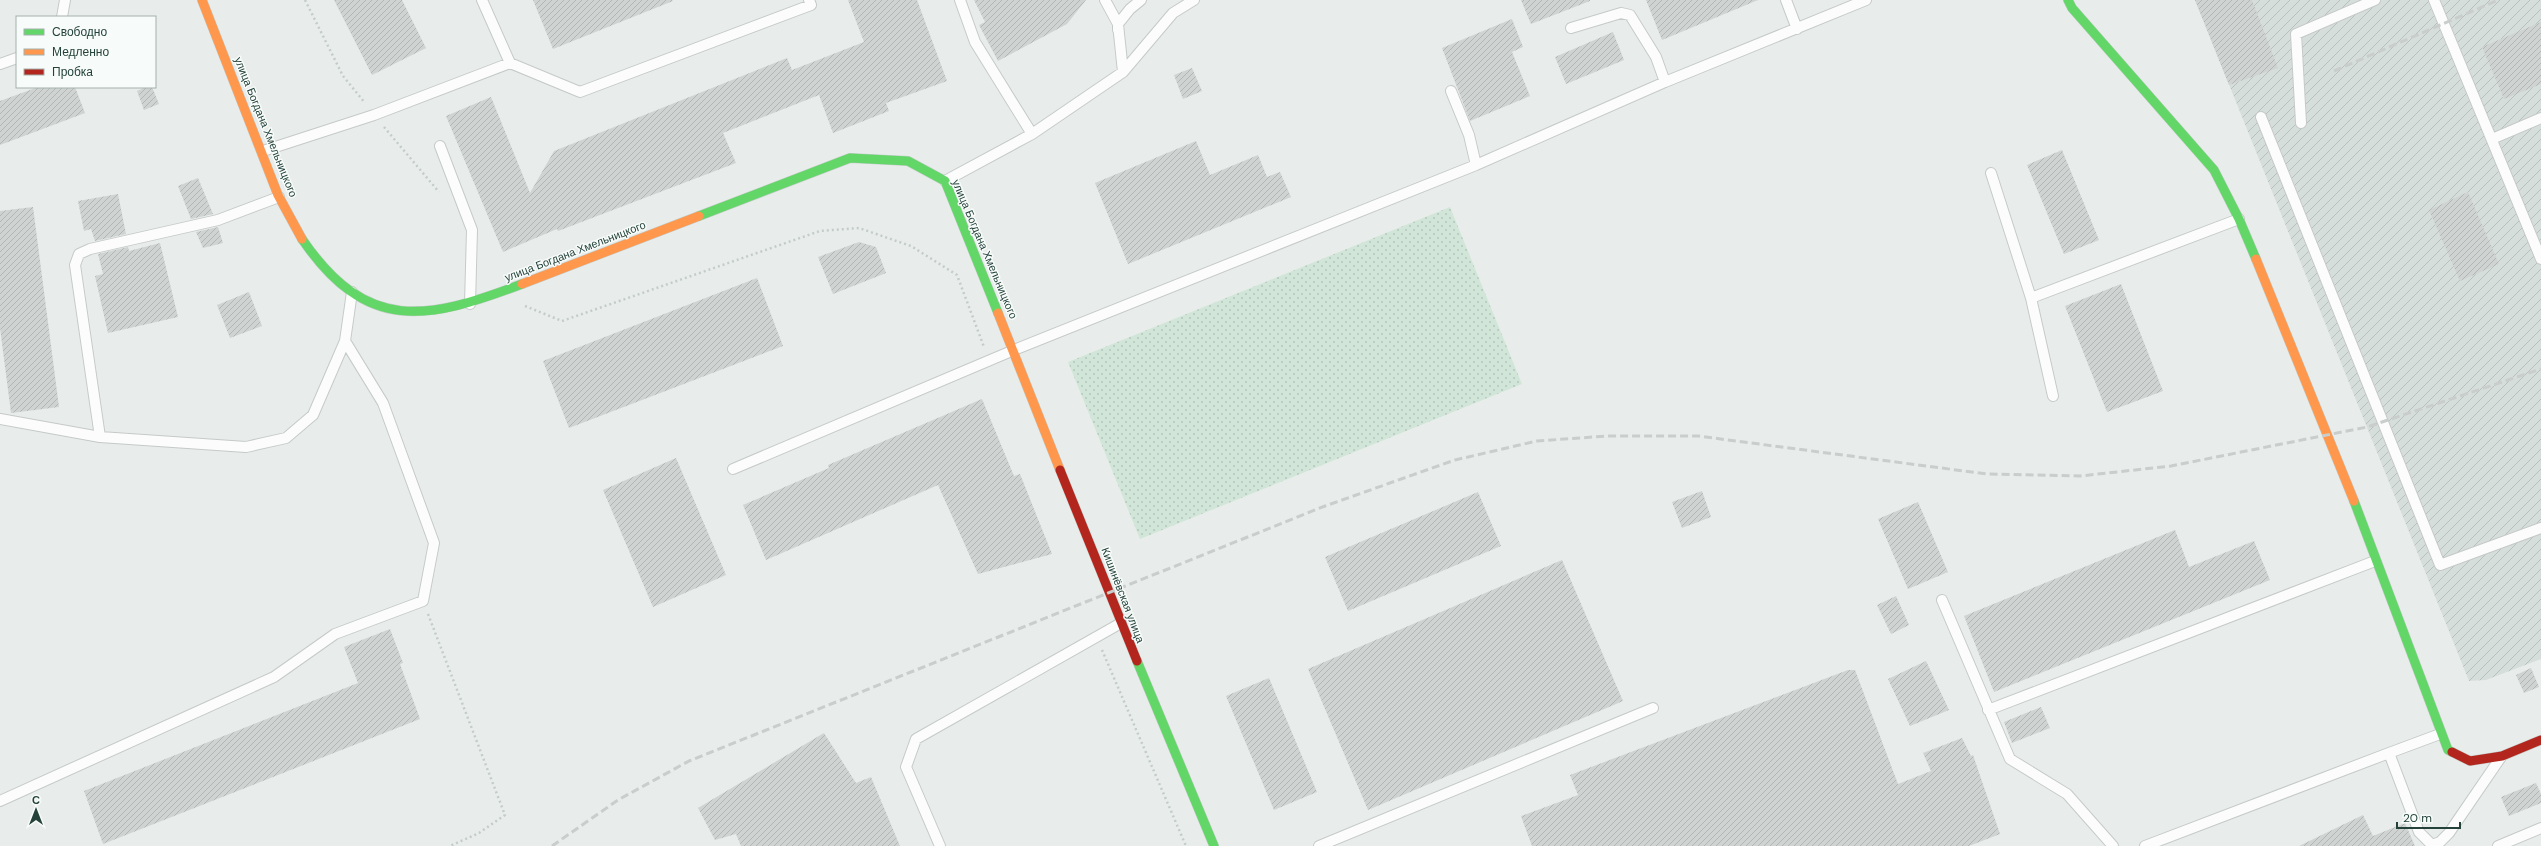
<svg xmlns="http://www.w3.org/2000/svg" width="2541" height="846" font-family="'DM Sans',sans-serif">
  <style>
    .industrial { fill: url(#industrial-furrows) }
    .grass { fill: url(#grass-dots) }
    .building { fill: url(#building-hatch) }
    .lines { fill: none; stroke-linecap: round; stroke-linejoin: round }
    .lane-casing { stroke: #c5cac8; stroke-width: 12 }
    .fast-casing { stroke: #c3cbc8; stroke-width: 10 }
    .slow-casing { stroke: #c3cbc8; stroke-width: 10 }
    .jam-casing { stroke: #c3cbc8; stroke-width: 10 }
    .path { stroke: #c3ccca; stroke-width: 2.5; stroke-dasharray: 2 3; stroke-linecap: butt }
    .lane { stroke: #fcfcfc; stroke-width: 10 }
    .fast { stroke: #63d668; stroke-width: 9 }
    .slow { stroke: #ff974d; stroke-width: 9 }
    .jam { stroke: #b3261e; stroke-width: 9 }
    .rail { stroke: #c9cdcc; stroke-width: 3; stroke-dasharray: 8 4; stroke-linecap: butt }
    .labels { text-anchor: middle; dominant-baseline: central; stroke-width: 3; stroke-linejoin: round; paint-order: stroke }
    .street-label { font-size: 11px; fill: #24423a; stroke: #f7fbf9 }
  </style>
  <defs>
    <pattern id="industrial-furrows" width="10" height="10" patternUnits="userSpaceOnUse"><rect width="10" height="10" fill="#d6dedb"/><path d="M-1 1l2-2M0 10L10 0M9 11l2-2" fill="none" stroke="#b8c0bd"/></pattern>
    <pattern id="grass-dots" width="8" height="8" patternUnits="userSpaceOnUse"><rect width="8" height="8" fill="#d1e6d8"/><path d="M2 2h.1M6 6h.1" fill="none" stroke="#b3c6ba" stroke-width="1.8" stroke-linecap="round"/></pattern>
    <pattern id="building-hatch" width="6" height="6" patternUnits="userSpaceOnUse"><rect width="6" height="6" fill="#cfd4d2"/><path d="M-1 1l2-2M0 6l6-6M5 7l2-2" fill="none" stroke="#b2b7b5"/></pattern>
  </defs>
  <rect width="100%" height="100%" fill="#e8edeb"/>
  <!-- industrial -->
  <path class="industrial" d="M2195,0H2541V659L2486,680L2469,681Z"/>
  <!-- grass -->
  <path class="grass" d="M1450,207L1522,384L1140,539L1068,362Z"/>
  <!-- building -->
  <path class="building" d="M334,0H402L426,48L372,75Z
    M533,0H672L673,1L553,49Z
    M848,0H917L947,81L886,103L889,111L833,133L819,95L723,133L736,163L558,231L557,229L503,252L446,116L491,97L530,193L554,151L787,58L792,70L864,42Z
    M974,0H1086L1067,24L998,61L979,25L985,22Z
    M1521,0H1590V1L1531,24Z
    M1646,0H1758L1662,40Z
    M2195,0H2252L2278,68L2229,85Z
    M1512,19L1523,47L1512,52L1530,96L1470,121L1442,48Z
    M2541,22V84L2504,99L2482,47Z
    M1613,32L1624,60L1566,84L1555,57Z
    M1192,68L1202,91L1183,99L1174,75Z
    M38,87H75L85,113L0,145V101Z
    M146,87H152L159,104L144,110L137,91Z
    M1196,141L1210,175L1258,155L1267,177L1280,172L1291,197L1128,264L1095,183Z
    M2062,150L2099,240L2064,254L2027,165Z
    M198,178L213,214L191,219L178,186Z
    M2468,192L2499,264L2460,281L2429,210Z
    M118,194L126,234L95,241L91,229L84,231L78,201Z
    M33,207L59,407L11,413L0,328V211Z
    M218,227L223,243L203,248L196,232Z
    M859,242L876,247L886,273L833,294L818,257Z
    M160,243L178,317L108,333L95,276L103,274L98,254L128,247L129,251Z
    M757,278L783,346L569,428L543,361Z
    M2121,284L2163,391L2107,412L2065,306Z
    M249,292L262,326L230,338L217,305Z
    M982,399L1014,476L1020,474L1052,554L978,574L938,485L766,560L743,505L829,468L828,465Z
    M676,458L726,575L653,607L603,490Z
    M1702,491L1711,517L1682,528L1672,502Z
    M1478,492L1501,546L1348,611L1325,557Z
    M1918,502L1948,572L1908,589L1878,519Z
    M2175,530L2189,567L2254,541L2270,580L1994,692L1964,616Z
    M1562,560L1623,701L1368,810L1308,669Z
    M1896,596L1909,625L1891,634L1877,605Z
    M390,629L403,663L400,664L420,719L103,844L84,791L358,683L344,647Z
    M1926,661L1949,710L1910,726L1888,679Z
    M2531,668L2539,687L2524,693L2516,675Z
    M1848,670H1855L1898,784L1931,771L1923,753L1962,738L1971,756L1973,755L2000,834L1969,846H1532L1521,816L1578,795L1570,775Z
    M1269,678L1317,792L1274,810L1226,696Z
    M2041,707L2050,728L2012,743L2004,722Z
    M824,733L856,783L871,777L900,846H741L736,834L715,840L698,808Z
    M2536,783L2541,794V803L2509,816L2501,797Z
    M2363,815L2373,836L2405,823L2415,846H2299Z"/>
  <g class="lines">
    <!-- lane casing -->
    <g class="lane-casing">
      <path id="lane" d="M960,0L975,42L1032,134
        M1105,0L1118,24V30
        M1786,0L1797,29
        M2434,0L2541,259
        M62,17L65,0
        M1571,28L1621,13L1630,15L1656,57L1665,82
        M510,63L580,92L811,5L809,0
        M0,64L17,58
        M1123,72L1118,24L1130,9L1141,0
        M1451,91L1469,135L1476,165
        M2261,117L2440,565L2541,528
        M2301,123L2296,34L2375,0
        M2492,139L2541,118
        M440,146L472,230L470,304
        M263,151L374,115L510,63L482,0
        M1991,173L2031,298
        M945,181L1032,134L1123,72L1173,13L1194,0
        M2053,396L2031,298L2239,219
        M0,419L100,437L246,447L286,438L313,415L345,341L352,292
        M100,437L75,265L79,254L90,249L218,220L279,197
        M733,469L1014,350L1476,165L1665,82L1866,0
        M1942,600L2010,759L2067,794L2113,846
        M1988,710L2375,561
        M2440,734L2389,753L2419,832L2432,845L2440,842L2449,833L2501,757
        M0,801L274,677L335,634L423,601L434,543L383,403L345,341
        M940,846L906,767L916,739L1121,623
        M1319,846L1653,708
        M2145,846L2389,753
        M2498,846L2541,828"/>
    </g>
    <!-- fast casing -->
    <g class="fast-casing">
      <path id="fast" d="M2068,0L2072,8L2214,170L2239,219L2256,259
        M699,216L850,158L908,161L945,181L998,313
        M302,239C367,334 427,320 522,284
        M2354,501L2448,750L2452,752
        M1137,661L1214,846"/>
    </g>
    <!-- slow casing -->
    <g class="slow-casing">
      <path id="slow" d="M202,0L278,195L302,239
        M2256,259L2354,501
        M522,284L699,216
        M998,313L1060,470"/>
    </g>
    <!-- jam casing -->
    <g class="jam-casing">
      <path id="jam" d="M1060,470L1137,661
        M2452,752L2470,761L2502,756L2541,740"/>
    </g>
    <!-- path -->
    <path class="path" d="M305,0L343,76L365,103
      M384,127L439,192
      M525,306L562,321L820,231L859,228L911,246L957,275L984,347
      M428,614L505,815L479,833L450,846
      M1102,650L1186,846"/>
    <!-- lane -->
    <use href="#lane" class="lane"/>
    <!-- fast -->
    <use href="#fast" class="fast"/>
    <!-- slow -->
    <use href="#slow" class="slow"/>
    <!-- jam -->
    <use href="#jam" class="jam"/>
    <!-- rail -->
    <path class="rail" d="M2334,71L2498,0
      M552,846L618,800L689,761L1325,506L1455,460L1537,441L1607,436H1698L1987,474L2080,476L2171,466L2367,427L2541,369"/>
  </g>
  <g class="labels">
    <!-- street labels -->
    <g class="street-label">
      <text transform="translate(266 127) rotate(68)">улица Богдана Хмельницкого</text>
      <text transform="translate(985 249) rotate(67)">улица Богдана Хмельницкого</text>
      <text transform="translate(575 251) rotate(-21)">улица Богдана Хмельницкого</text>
      <text transform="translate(1123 595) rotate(69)">Кишинёвская улица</text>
    </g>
  </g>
  <!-- legend -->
  <rect x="16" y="16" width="140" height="72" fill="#f7fbf9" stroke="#a3b1ad"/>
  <rect x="24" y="29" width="20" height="6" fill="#63d668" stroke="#a3b1ad"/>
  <text x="52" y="36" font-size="12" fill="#24423a">Свободно</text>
  <rect x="24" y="49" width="20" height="6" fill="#ff974d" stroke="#a3b1ad"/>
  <text x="52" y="56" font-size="12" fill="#24423a">Медленно</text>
  <rect x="24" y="69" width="20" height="6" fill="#b3261e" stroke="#a3b1ad"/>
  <text x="52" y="76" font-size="12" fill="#24423a">Пробка</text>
  <!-- north arrow -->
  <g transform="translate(36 810)" stroke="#f7fbf9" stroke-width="3" paint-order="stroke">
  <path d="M0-3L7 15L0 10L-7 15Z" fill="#24423a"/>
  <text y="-6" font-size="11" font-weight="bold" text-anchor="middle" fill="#24423a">С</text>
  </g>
  <!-- scale -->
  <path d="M2397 822v6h63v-6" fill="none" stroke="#24423a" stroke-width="2"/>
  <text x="2403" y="822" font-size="12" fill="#24423a" stroke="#f7fbf9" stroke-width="3" paint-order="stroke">20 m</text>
</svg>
